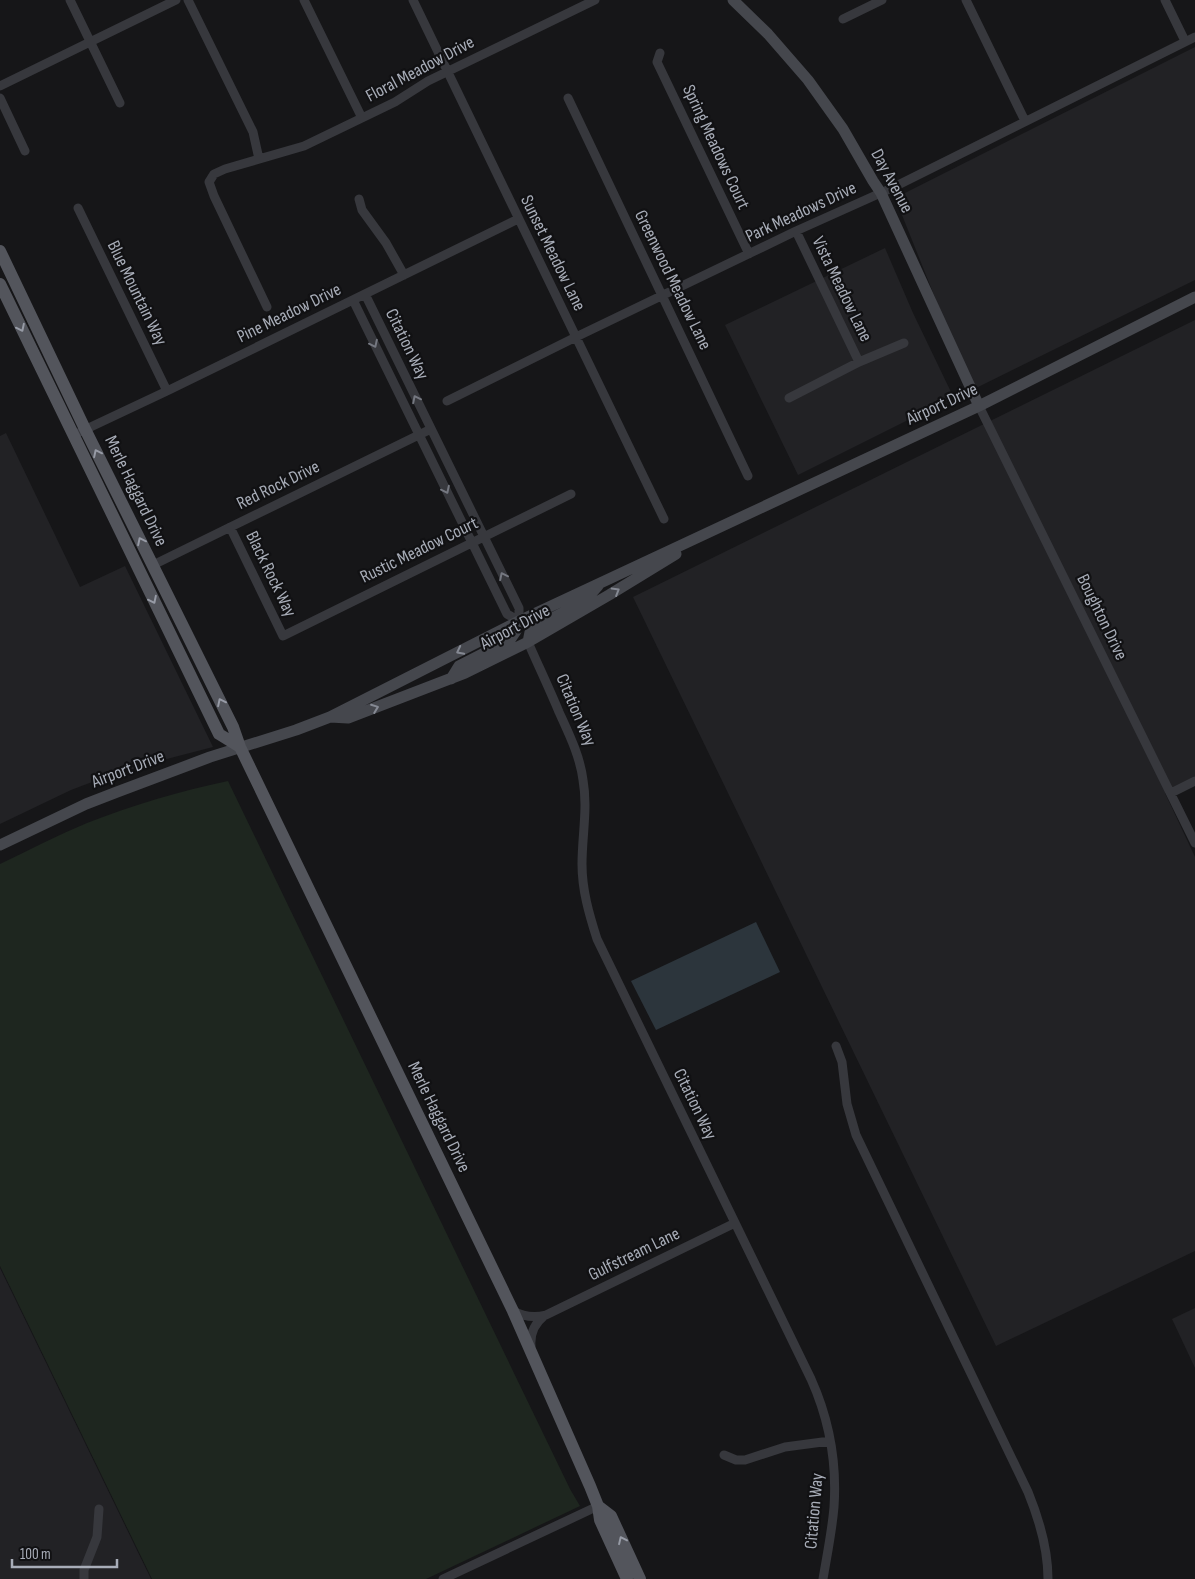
<svg xmlns="http://www.w3.org/2000/svg" width="1195" height="1579" font-family="'Sofia Sans Condensed',sans-serif">
  <style>
    .built { fill: #222225 }
    .green { fill: #1e261f }
    .water { fill: #2c353c }
    .lines { fill: none; stroke-linecap: round; stroke-linejoin: round }
    .street { stroke: #37383d; stroke-width: 9 }
    .secondary { stroke: #45474d; stroke-width: 11 }
    .primary { stroke: #53555c; stroke-width: 12 }
    .oneway { stroke: #979ba6 }
    .oneway2 { stroke: #757881 }
    .oneway3 { stroke: #858993 }
    .labels { text-anchor: middle; dominant-baseline: central; stroke-width: 4.5; stroke-linejoin: round; paint-order: stroke }
    .street-label { font-size: 18px; fill: #a8adb8; stroke: #111113 }
  </style>
  <rect width="100%" height="100%" fill="#161618"/>
  <!-- built -->
  <path class="built" d="M1195,47V280L972,390L894,195L897,197Z
    M885,248L913,313L951,392L948,400L798,475L725,325Z
    M1195,320V778L1165,793L1195,857V1251L996,1346L633,597Z
    M6,433L80,587L125,566L213,747L159,761L100,779L71,790L0,824V436Z
    M0,1268L151,1579H0Z
    M1195,1308V1368L1172,1319Z"/>
  <!-- green -->
  <path class="green" d="M228,781L570,1489L580,1506L426,1579H152L0,1266V864C29,850 58,835 87,823C133,805 180,791 228,781Z"/>
  <!-- water -->
  <path class="water" d="M756,922L780,972L656,1030L631,981Z"/>
  <g class="lines">
    <!-- street -->
    <path class="street" d="M70,0L120,103
      M188,0L253,132L259,159
      M304,0L362,118
      M413,0L664,519
      M966,0L1025,121
      M1165,0L1185,41
      M843,19L882,0
      M660,53L657,62L749,254
      M0,86L176,0
      M0,98L25,151
      M568,98L748,476
      M359,199L362,210L386,243L404,275
      M78,208L167,391
      M796,231L859,362
      M365,294L519,608V621
      M353,300L507,614L519,621
      M267,307L214,196L209,182L214,174L225,169L304,146L395,102L428,81L595,0
      M789,398L859,362L904,343
      M447,401L576,337L796,231L894,187L1195,37
      M979,406L1195,843
      M80,432L167,391L518,219
      M230,527L283,636L571,494
      M153,565L431,429
      M528,642C538,665 549,688 559,712C569,734 580,756 583,780C588,808 582,836 582,864C582,890 589,914 597,939L811,1379C829,1419 837,1463 834,1507C832,1531 827,1555 823,1579
      M1171,793L1195,781
      M836,1046L842,1062L847,1104L856,1135L1028,1492C1039,1519 1048,1549 1048,1579
      M513,1311C524,1317 534,1318 546,1315L735,1223
      M531,1346C530,1334 534,1324 544,1316
      M724,1455L736,1460H745L785,1447L830,1441
      M84,1579V1570L97,1537L99,1509
      M443,1579L598,1506"/>
    <!-- secondary -->
    <path class="secondary" d="M733,0L768,34L808,80L843,129L873,181L881,193L979,406
      M528,642L530,632L535,627L584,602L598,586
      M451,679L459,666L510,640L516,631L519,621
      M330,717L348,718L465,673L528,642L609,595L676,554
      M0,845L86,804L117,792L210,757L296,730L330,717L519,621L979,406L1195,297"/>
    <!-- primary -->
    <path class="primary" d="M0,251L85,429L233,727L240,747L513,1311L590,1486L598,1506L600,1520L627,1579
      M0,284L219,734L240,747
      M598,1506L611,1516L640,1579"/>
  </g>
  <!-- one-way arrows -->
  <defs><path id="oneway-chevron" d="M-2-3.5L2.5 0L-2 3.5" fill="none" stroke-width="1.6" stroke-linecap="round" stroke-linejoin="round" transform="scale(1.25)"/></defs>
  <g class="oneway">
    <use href="#oneway-chevron" transform="translate(21 328) rotate(64)"/>
    <use href="#oneway-chevron" transform="translate(97 453) rotate(-116)"/>
    <use href="#oneway-chevron" transform="translate(141 541) rotate(-116)"/>
    <use href="#oneway-chevron" transform="translate(153 600) rotate(64)"/>
    <use href="#oneway-chevron" transform="translate(221 702) rotate(-116)"/>
    <use href="#oneway-chevron" transform="translate(622 1540) rotate(-115)"/>
  </g>
  <g class="oneway2">
    <use href="#oneway-chevron" transform="translate(374 344) rotate(64)"/>
    <use href="#oneway-chevron" transform="translate(416 399) rotate(-116)"/>
    <use href="#oneway-chevron" transform="translate(446 490) rotate(64)"/>
    <use href="#oneway-chevron" transform="translate(503 576) rotate(-116)"/>
  </g>
  <g class="oneway3">
    <use href="#oneway-chevron" transform="translate(616 591) rotate(-31)"/>
    <use href="#oneway-chevron" transform="translate(460 651) rotate(153)"/>
    <use href="#oneway-chevron" transform="translate(375 708) rotate(-21)"/>
  </g>
  <g class="labels">
    <!-- street labels -->
    <g class="street-label">
      <text transform="translate(420 69) rotate(-28)">Floral Meadow Drive</text>
      <text transform="translate(716 147) rotate(65)">Spring Meadows Court</text>
      <text transform="translate(892 181) rotate(62)">Day Avenue</text>
      <text transform="translate(801 212) rotate(-25)">Park Meadows Drive</text>
      <text transform="translate(553 253) rotate(64)">Sunset Meadow Lane</text>
      <text transform="translate(673 280) rotate(64)">Greenwood Meadow Lane</text>
      <text transform="translate(842 289) rotate(64)">Vista Meadow Lane</text>
      <text transform="translate(137 293) rotate(64)">Blue Mountain Way</text>
      <text transform="translate(289 313) rotate(-26)">Pine Meadow Drive</text>
      <text transform="translate(407 344) rotate(64)">Citation Way</text>
      <text transform="translate(942 404) rotate(-25)">Airport Drive</text>
      <text transform="translate(278 485) rotate(-26)">Red Rock Drive</text>
      <text transform="translate(136 491) rotate(64)">Merle Haggard Drive</text>
      <text transform="translate(419 550) rotate(-26)">Rustic Meadow Court</text>
      <text transform="translate(271 574) rotate(64)">Black Rock Way</text>
      <text transform="translate(1102 617) rotate(64)">Boughton Drive</text>
      <text transform="translate(515 627) rotate(-28)">Airport Drive</text>
      <text transform="translate(576 710) rotate(67)">Citation Way</text>
      <text transform="translate(128 769) rotate(-21)">Airport Drive</text>
      <text transform="translate(695 1104) rotate(64)">Citation Way</text>
      <text transform="translate(439 1117) rotate(64)">Merle Haggard Drive</text>
      <text transform="translate(634 1254) rotate(-26)">Gulfstream Lane</text>
      <text transform="translate(814 1511) rotate(-85)">Citation Way</text>
    </g>
  </g>
  <!-- scale -->
  <path d="M12 1559v8h105v-8" fill="none" stroke="#a8adb8" stroke-width="2.5"/>
  <text x="20" y="1559" font-size="15" fill="#a8adb8" stroke="#111113" stroke-width="4" paint-order="stroke">100 m</text>
</svg>
